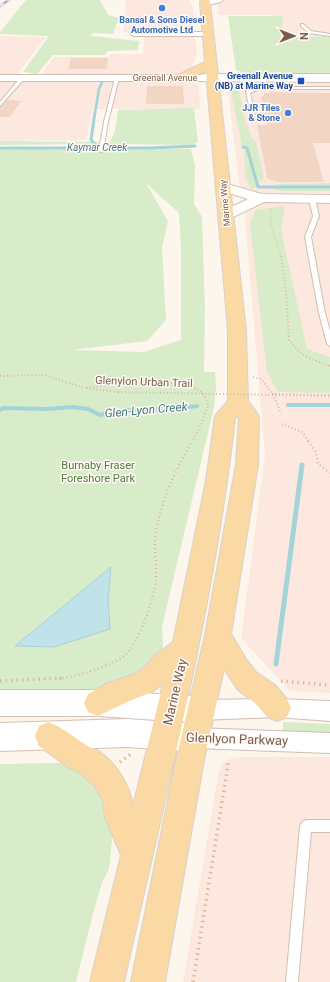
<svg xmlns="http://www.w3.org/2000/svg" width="330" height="982" font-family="Roboto,sans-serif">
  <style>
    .commercial { fill: #fde8e0 }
    .green { fill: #d8ecc9; fill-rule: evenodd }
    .water { fill: #bfe3e8; stroke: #a5d3da }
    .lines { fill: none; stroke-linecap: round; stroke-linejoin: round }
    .stream-far3 { stroke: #a5d3da; stroke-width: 2.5 }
    .stream-far2 { stroke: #a5d3da; stroke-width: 3 }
    .stream-far1 { stroke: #a5d3da; stroke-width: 4 }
    .stream { stroke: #a5d3da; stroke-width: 5 }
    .building { fill: #f3d5c3 }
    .lane-casing { stroke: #d1beb0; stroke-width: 2 }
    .street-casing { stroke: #d1beb0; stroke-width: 2 }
    .secondary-casing { stroke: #d6c0b0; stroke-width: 2 }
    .primary-casing { stroke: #dad1cd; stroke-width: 2 }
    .path-far3 { stroke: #d9b8a5; stroke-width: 1.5; stroke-dasharray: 0.5 1.5; stroke-linecap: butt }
    .path-far2 { stroke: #d9b8a5; stroke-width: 2; stroke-dasharray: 1 2.5; stroke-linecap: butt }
    .path-far1 { stroke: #d9b8a5; stroke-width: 2.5; stroke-dasharray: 1 3; stroke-linecap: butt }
    .path { stroke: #d9b8a5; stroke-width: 3.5; stroke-dasharray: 1.5 4; stroke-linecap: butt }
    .lane { fill: #fff; fill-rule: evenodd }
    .street { fill: #fff; fill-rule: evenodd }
    .secondary { fill: #fff; fill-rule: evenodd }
    .primary { fill: #fbd9a5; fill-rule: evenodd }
    .rail-casing { stroke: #b9a8c9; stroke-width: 2.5 }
    .rail { stroke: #fffaf3; stroke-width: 1.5; stroke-dasharray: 4.5; stroke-linecap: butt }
    .path-bridge { stroke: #d9b8a5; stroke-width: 2; stroke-dasharray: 1 2.5; stroke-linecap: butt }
    .shop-dot { fill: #3f7fe0; stroke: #fffaf3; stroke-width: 1.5 }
    .transit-dot { fill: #1a4fb4; stroke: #fffaf3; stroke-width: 1.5 }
    .labels { text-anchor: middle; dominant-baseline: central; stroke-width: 3; stroke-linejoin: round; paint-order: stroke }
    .far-shop-label { font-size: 9px; font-weight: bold; fill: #366cbe; stroke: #fffaf3 }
    .far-transit-label { font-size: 9px; font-weight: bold; fill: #164399; stroke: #fffaf3; text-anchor: end }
    .far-street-label { font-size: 9px; fill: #7a5c4d; stroke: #fffaf3 }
    .far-water-label { font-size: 10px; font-style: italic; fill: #437c86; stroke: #fffaf3 }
    .street-label { font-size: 11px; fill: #7a5c4d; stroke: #fffaf3 }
    .park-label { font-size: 11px; fill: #537a41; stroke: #fffaf3 }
    .water-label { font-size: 12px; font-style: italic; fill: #437c86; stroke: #fffaf3 }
    .near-street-label { font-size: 13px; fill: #7a5c4d; stroke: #fffaf3 }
  </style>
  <rect width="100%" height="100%" fill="#fdf6ec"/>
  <!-- commercial -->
  <path class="commercial" d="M126,0H190L193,8L194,29L186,32H123Z
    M222,0H330V36H277L272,15H219L217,4Z
    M0,36L46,37L15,77H0Z
    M144,36H189L193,37L196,41L197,51L192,70L182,75L39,77L54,57H109L110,54H143Z
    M0,80L191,81L199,85L200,109H93L86,140L0,141Z
    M330,80V193H252L244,190L239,183L228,88L229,85L233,82L241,81Z
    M261,203H330V693L290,691L241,638L265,456L245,217L248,208Z
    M237,757H330V982H183L218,775L222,764L227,760Z"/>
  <!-- green -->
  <path class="green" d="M26,0H100L108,15L119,18L113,34L92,33L91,36L139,41L138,50L108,51L104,55H53L37,74L23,72L49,36L0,34V32Z
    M228,16H283L281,37L330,36V75L247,74L236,70Z
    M255,82H259L239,90L246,125L248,126L252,138L256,142L264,178L254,189H251L245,177L244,148L246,150L249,148L242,145L230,88L234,83Z
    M194,108L198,142L193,145L109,144L111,147L191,149L195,166L194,204L202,217L205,310L204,372H215L216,389L214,407L162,627L163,647L148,670L103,689L88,691H0V148L97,146L95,144L0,145V141L110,142L115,131L118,110ZM146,183L179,213L181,249V340L144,352L72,350L147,341L166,320L162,248L168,221Z
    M330,183V191H281L273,189L276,184Z
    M285,206L281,230L307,349L330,357V393L278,392L267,372L250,224L255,210Z
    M283,722L330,724V733H283Z
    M59,763L71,765L97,782L113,831L109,869L102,883L94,910L76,982H0V764Z"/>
  <!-- water -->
  <path class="water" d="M111,567L108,599L110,629L54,647L15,646Z"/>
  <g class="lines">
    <!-- stream-far3 -->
    <path class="stream-far3" d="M234,74H252
      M95,113L99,89L102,82"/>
    <!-- stream-far2 -->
    <path class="stream-far2" d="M95,112L91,140L99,148
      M243,147L247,148L258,187H330
      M0,148H149L195,146"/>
    <!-- stream-far1 -->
    <path class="stream-far1" d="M288,405H330
      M0,410L3,408L47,409L73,407L88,409L100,415L124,410L173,409L197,406"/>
    <!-- stream -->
    <path class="stream" d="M276,664L302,465"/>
  </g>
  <!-- building -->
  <path class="building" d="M71,58H108L107,69H68Z
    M147,86H183L184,104H146Z
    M269,92L330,93V143H313L324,182H276L267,178L257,125H267L261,96H264V93H270Z
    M7,100L21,101L10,117H0V107Z"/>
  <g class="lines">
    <!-- lane casing -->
    <g class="lane-casing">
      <path id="lane" d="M301,24H303L311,31L330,34V36L309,33L301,26Z
        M21,77L25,78L0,106V102Z
        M117,77L119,78L108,122L103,151L101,152L99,151L104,122L115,78Z
        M284,77L286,78L289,87H330V89H260L250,93L256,121L252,122L246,91L260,87H284L282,78Z
        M312,197L315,199L319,216L311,237L325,313L330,331V346L327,344L319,313L305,237L313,216L309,199Z
        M306,820H330V832H311L298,982H286L300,826L302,822Z"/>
    </g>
    <!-- street casing -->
    <g class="street-casing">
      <path id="street" d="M202,0H223C218,4 206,6 201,2Z
        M131,32H209L213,34L209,36H134L130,34Z
        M0,75H205L209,78L205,81H0Z
        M277,699L330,701V721L277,717L201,720L194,717L191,710L194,703L201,700Z
        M195,728L330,733V753L195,748L188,745L185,738L188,731Z"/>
    </g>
    <!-- secondary casing -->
    <g class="secondary-casing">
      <path id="secondary" d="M205,74H330V82L201,81L199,78L201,75Z
        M224,183L262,194L330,195V203L264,202L231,218L226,220L221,218L218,215L221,212L248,199L219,190L217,187L219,184Z
        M0,690H98L201,697L211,701L215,710L211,719L201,723L98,716H0Z
        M128,719L195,724L205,728L209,738L205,748L195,752L128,747L0,751V723Z"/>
    </g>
    <!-- primary casing -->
    <g class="primary-casing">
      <path id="primary" d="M201,0H209L210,2L246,331L248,401L259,416L258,465L231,634L246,659L256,672L275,685L287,699L291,708L287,717L277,721L267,717L255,703L238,690L224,669L204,760L165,982H131L176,760L205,635L236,465L239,417L237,416L235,418C214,609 165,795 124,982H90L121,855L105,817L103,801L94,785L79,772L68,767L39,746L35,736L39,726L49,722C63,728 74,737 86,745C90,748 95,749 100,752C117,764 130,786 133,806L163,684L152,692L127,702L98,716L88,712L84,703L88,694L108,683L135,674L147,665L154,656L173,642L206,481L215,416L228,401V331L206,71L182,82L178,81L176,78L178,75L205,62L200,2Z"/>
    </g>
    <!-- path-far3 -->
    <path class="path-far3" d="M271,208V226L281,257"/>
    <!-- path-far2 -->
    <path class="path-far2" d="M281,256L286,293L289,340L299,352L309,358L330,366
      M0,376L44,375L85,388
      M253,377L261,379L273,394
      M118,392L85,388C110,384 178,377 199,390C204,394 207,400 208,406L200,427L192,442
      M280,411L273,394L330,395
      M282,424L302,432L309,442"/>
    <!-- path-far1 -->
    <path class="path-far1" d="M308,441L316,452L318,464L330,473
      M55,679C73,678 109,667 124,656C138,646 155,597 156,579C157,563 153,547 156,531C163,495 175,472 192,441"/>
    <!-- path -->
    <path class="path" d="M0,681L62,678
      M281,681L330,685
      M120,762L131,754
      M193,982L228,765L227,760"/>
    <!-- lane -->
    <use href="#lane" class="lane"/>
    <!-- street -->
    <use href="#street" class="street"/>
    <!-- secondary -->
    <use href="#secondary" class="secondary"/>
    <!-- primary -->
    <use href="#primary" class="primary"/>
    <!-- rail casing -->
    <g class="rail-casing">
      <path id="rail" d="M0,6L9,0"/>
    </g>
    <!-- rail -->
    <use href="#rail" class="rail"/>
    <!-- path-bridge -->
    <path class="path-bridge" d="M118,392L330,396"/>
  </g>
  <!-- markers -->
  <g class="shop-dot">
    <circle cx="162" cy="8" r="4"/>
    <circle cx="288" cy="113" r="4"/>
  </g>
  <rect class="transit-dot" x="297" y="77" width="8" height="8" rx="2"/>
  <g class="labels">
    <!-- far-shop labels -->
    <g class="far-shop-label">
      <text x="162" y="20">Bansal &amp; Sons Diesel<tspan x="162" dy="10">Automotive Ltd</tspan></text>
      <text x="280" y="108" text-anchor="end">JJR Tiles<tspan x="280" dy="10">&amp; Stone</tspan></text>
    </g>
    <!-- far-transit labels -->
    <g class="far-transit-label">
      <text x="293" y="76">Greenall Avenue<tspan x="293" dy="10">(NB) at Marine Way</tspan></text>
    </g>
    <!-- far-street labels -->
    <g class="far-street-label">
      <text x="165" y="78">Greenall Avenue</text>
      <text transform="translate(225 203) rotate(-95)">Marine Way</text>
    </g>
    <!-- far-water labels -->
    <g class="far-water-label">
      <text x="97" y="147">Kaymar Creek</text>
    </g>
    <!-- street labels -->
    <g class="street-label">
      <text transform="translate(144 382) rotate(2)">Glenylon Urban Trail</text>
    </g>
    <!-- park labels -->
    <g class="park-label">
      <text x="98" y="465">Burnaby Fraser<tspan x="98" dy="13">Foreshore Park</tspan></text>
    </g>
    <!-- water labels -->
    <g class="water-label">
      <text transform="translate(146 410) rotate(-5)">Glen-Lyon Creek</text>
    </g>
    <!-- near-street labels -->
    <g class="near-street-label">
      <text transform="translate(175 692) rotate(-77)">Marine Way</text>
      <text transform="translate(237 739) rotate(2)">Glenlyon Parkway</text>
    </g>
  </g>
  <!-- north arrow -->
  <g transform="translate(294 36) rotate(90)" stroke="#fffaf3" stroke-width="3" paint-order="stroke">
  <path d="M0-3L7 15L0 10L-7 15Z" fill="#7a5c4d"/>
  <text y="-6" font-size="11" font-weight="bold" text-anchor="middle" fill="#7a5c4d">N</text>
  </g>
</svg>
